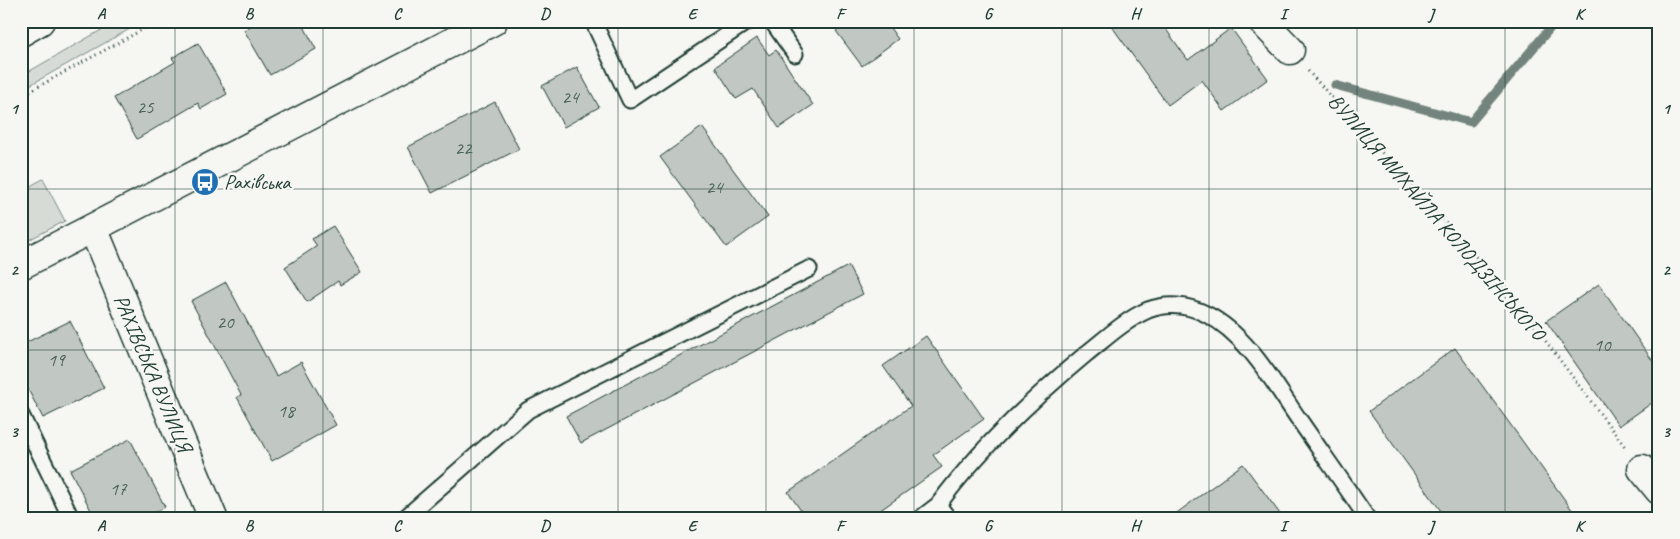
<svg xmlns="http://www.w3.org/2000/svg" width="1680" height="539" font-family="Caveat,sans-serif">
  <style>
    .green { fill: #d6dbd6; stroke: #7a8c85 }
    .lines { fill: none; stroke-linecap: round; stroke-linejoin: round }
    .stream { stroke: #72847d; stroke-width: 9 }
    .building { fill: #c1c8c3; stroke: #1f3d34 }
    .service-casing { stroke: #1f3d34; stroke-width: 19 }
    .minor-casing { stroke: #1f3d34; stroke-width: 31 }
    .secondary-casing { stroke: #1f3d34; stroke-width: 31 }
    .path { stroke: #1f3d34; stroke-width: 3; stroke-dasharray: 1 4; stroke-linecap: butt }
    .service { stroke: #f6f6f2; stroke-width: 15 }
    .minor { stroke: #f6f6f2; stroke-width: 28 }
    .secondary { stroke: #f6f6f2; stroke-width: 28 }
    .grid { fill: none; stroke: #1f3d34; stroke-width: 1; stroke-opacity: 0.55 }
    .labels { text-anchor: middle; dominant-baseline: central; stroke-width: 5; stroke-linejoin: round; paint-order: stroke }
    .number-label { font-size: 19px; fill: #486058 }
    .poi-label { font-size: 21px; fill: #1f3d34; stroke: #f6f6f2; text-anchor: start }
    .street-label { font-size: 21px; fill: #1f3d34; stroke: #f6f6f2 }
    .neatline { fill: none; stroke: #1f3d34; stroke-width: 2 }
    .grid-label { font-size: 16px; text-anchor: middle; font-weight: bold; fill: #1f3d34 }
  </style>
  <rect width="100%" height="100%" fill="#f6f6f2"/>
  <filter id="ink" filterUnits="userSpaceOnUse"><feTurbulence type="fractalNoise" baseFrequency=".02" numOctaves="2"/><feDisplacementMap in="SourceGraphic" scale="10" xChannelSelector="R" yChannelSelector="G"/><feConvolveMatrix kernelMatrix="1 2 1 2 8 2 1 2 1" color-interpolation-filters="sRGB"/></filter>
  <g filter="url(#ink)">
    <!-- green -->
    <path class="green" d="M117,21H144L21,90V76Z
      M43,179L65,221L21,244V191Z"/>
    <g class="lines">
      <!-- stream -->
      <path class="stream" d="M1335,85L1471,122L1556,21"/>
    </g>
    <!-- building -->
    <path class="building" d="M259,21H301L316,49L270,75L244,30Z
      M850,21H885L898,39L862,66L836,31Z
      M1108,21H1160L1188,60L1231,28L1268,79L1224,111L1202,80L1168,105Z
      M757,38L769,55L776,50L813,105L779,128L753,89L736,99L715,67Z
      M198,43L227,94L201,109L198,103L137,139L114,98L175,62L172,58Z
      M577,67L599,107L564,127L542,86Z
      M495,102L519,149L432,193L408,147Z
      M702,127L768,217L726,247L660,157Z
      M333,226L362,272L340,285L338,281L307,302L285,267L317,246L312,239Z
      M848,266L863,294L581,443L566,416Z
      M226,282L276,376L301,362L336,425L272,461L237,397L241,395L191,301Z
      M1599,284L1659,370V398L1619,426L1546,321Z
      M70,321L104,388L43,418L21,376V345Z
      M926,336L984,419L933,455L942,467L869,518H806L788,492L911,406L883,366Z
      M1455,348L1578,518H1446L1369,411Z
      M130,439L165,507L145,518H95L70,470Z
      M1243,464L1283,518H1170Z"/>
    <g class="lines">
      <!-- service casing -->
      <g class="service-casing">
        <path id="service" d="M593,21L630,100L748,21
          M772,21L795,54
          M21,415L71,518
          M405,518L528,410L809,269
          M921,518L938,505
          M948,518L938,505C980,448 1032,399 1086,354C1105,339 1125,320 1148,310C1167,303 1188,305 1206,314C1247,334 1275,385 1300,421C1322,453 1345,485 1367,518"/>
      </g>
      <!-- minor casing -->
      <g class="minor-casing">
        <path id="minor" d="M1262,21L1290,50
          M93,228L213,518
          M1642,469L1659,490"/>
      </g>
      <!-- secondary casing -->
      <g class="secondary-casing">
        <path id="secondary" d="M21,32L40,21
          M21,265L493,21"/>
      </g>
      <!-- path -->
      <path class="path" d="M1308,71L1514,299L1626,448
        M21,96L158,21"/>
      <!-- service -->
      <use href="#service" class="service"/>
      <!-- minor -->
      <use href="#minor" class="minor"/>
      <!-- secondary -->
      <use href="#secondary" class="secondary"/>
    </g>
  </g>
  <!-- grid -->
  <path class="grid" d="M175,21V518M323,21V518M471,21V518M618,21V518M766,21V518M914,21V518M1062,21V518M1209,21V518M1357,21V518M1505,21V518M21,189H1659M21,350H1659"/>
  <!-- icons -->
  <defs>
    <g id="bus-disc" transform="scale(1.4375)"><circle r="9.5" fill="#1f6fb2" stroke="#f6f6f2"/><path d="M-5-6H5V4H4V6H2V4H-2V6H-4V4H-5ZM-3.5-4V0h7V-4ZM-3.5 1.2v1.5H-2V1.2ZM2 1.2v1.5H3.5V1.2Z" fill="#fff"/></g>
  </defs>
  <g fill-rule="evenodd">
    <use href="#bus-disc" x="205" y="182"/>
  </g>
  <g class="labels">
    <!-- number labels -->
    <g class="number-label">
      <text x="570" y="97">24</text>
      <text x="145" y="107">25</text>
      <text x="463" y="148">22</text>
      <text x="714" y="187">24</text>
      <text x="225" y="322">20</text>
      <text x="1602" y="345">10</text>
      <text x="56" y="360">19</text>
      <text x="286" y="411">18</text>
      <text x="118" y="489">17</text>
    </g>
    <!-- poi labels -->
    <g class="poi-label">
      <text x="224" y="182">Рахівська</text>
    </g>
    <!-- street labels -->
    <g class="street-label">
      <text transform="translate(1437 217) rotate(49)">ВУЛИЦЯ МИХАЙЛА КОЛОДЗІНСЬКОГО</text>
      <text transform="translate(153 373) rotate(67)">РАХІВСЬКА ВУЛИЦЯ</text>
    </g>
  </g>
  <!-- margin -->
  <rect width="1680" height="539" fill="none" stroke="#f6f6f2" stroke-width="55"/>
  <rect x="28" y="28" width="1624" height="484" class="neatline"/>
  <g class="grid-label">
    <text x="101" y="19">A</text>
    <text x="249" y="19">B</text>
    <text x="397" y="19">C</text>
    <text x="545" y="19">D</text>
    <text x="692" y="19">E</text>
    <text x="840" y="19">F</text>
    <text x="988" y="19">G</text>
    <text x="1135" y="19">H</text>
    <text x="1283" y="19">I</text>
    <text x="1431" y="19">J</text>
    <text x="1579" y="19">K</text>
    <text x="14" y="114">1</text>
    <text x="1666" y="114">1</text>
    <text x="14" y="275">2</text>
    <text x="1666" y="275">2</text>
    <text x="14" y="437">3</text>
    <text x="1666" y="437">3</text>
    <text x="101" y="531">A</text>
    <text x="249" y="531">B</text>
    <text x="397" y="531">C</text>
    <text x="545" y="531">D</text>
    <text x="692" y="531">E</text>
    <text x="840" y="531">F</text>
    <text x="988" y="531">G</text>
    <text x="1135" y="531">H</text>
    <text x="1283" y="531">I</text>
    <text x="1431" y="531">J</text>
    <text x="1579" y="531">K</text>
  </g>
</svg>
